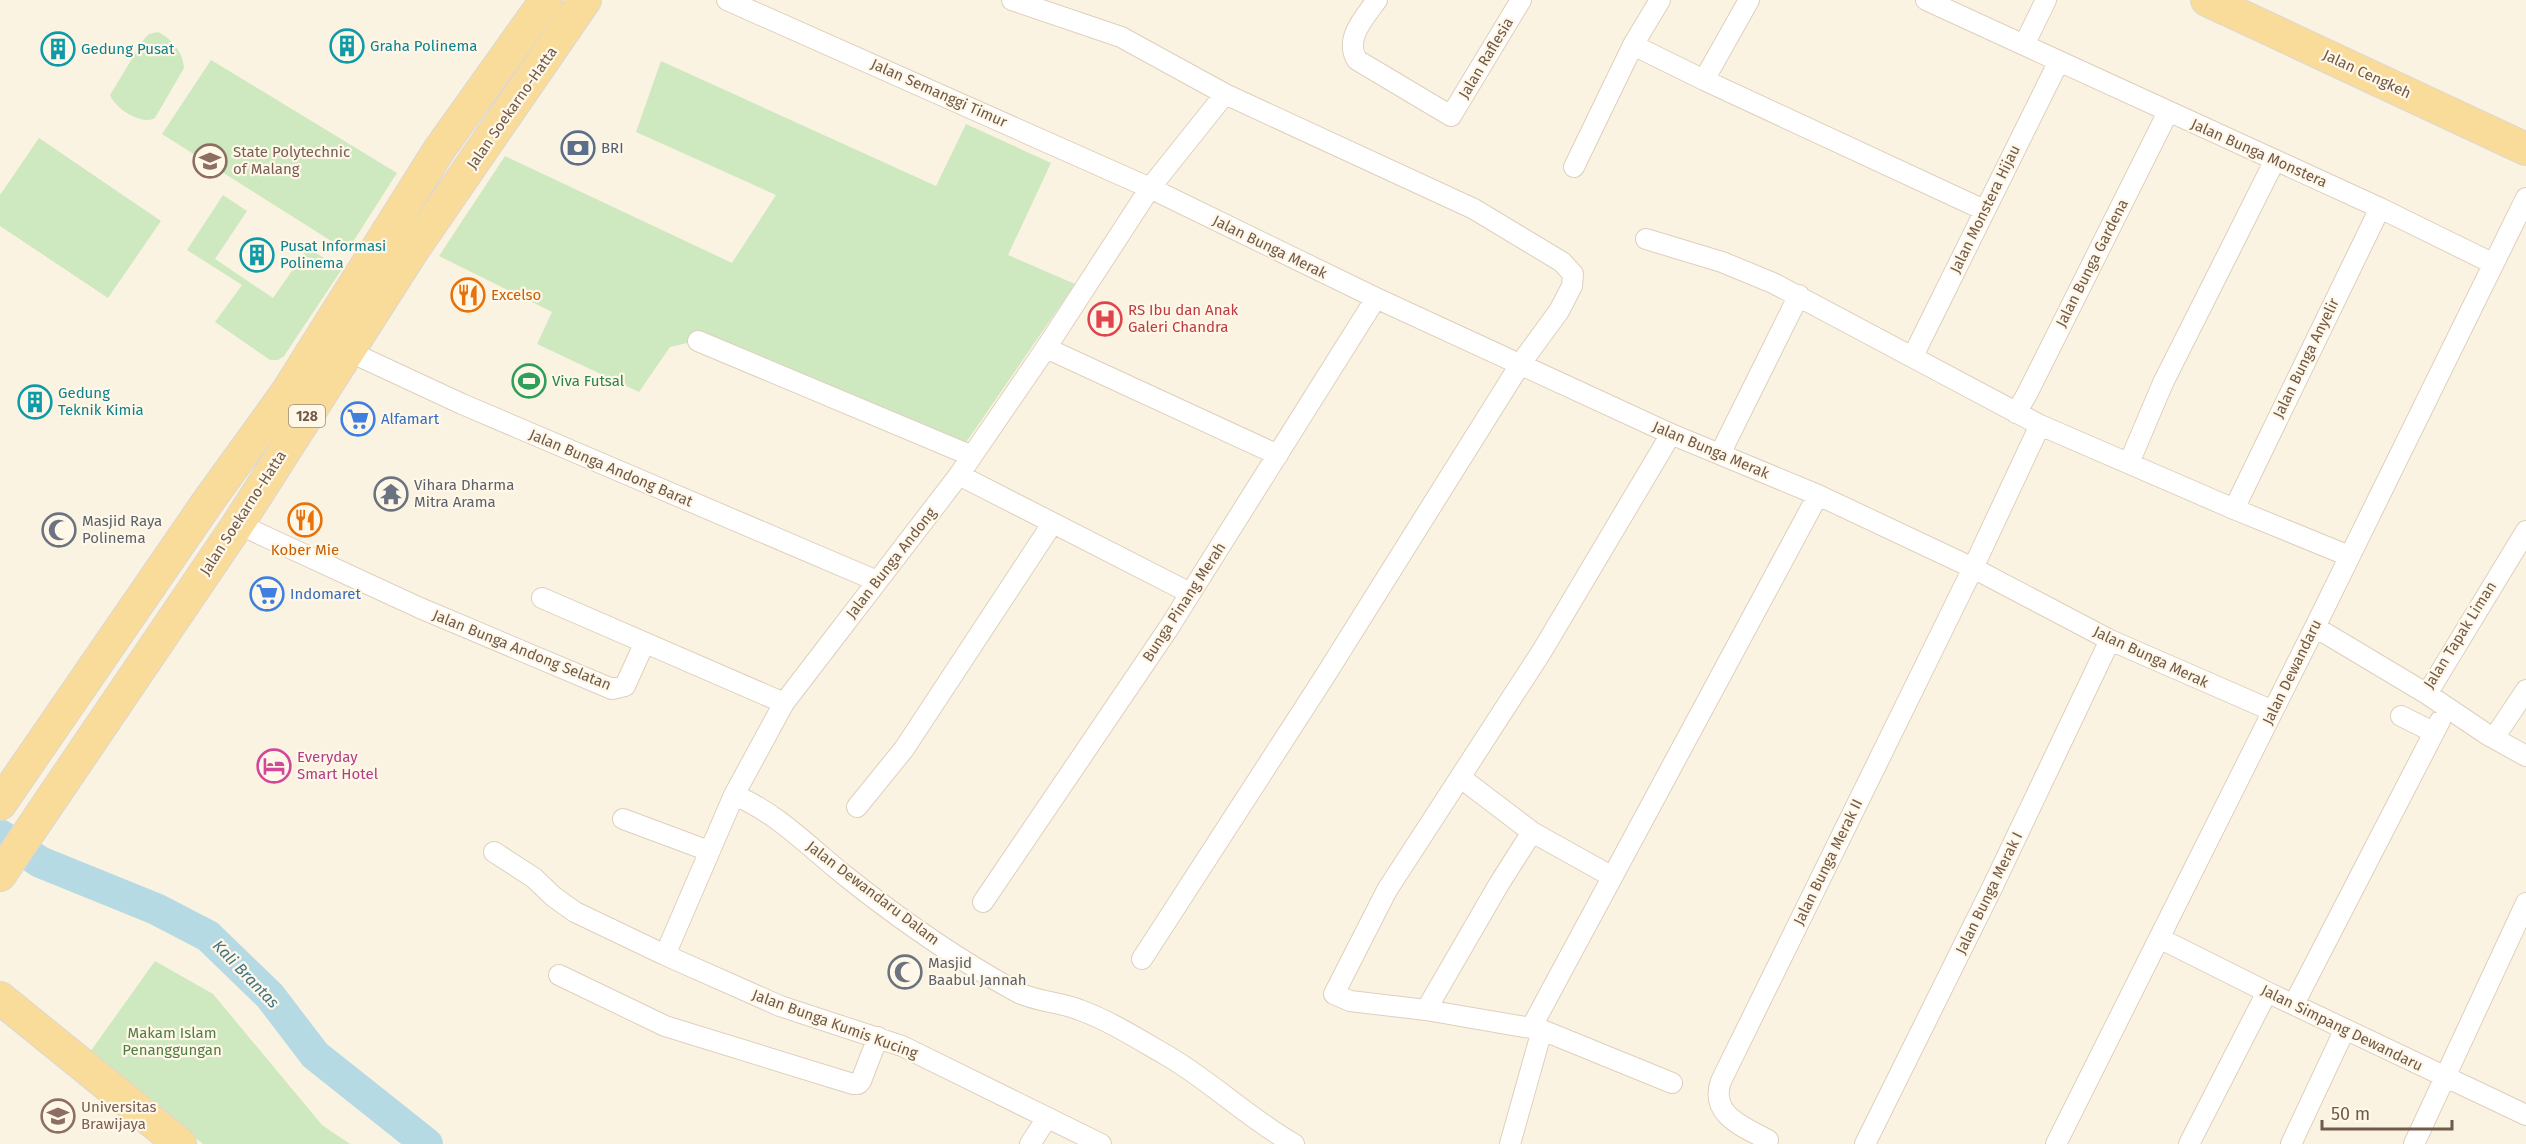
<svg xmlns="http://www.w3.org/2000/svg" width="2526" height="1144" font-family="'Fira Sans',sans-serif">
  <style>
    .green { fill: #cee8c0 }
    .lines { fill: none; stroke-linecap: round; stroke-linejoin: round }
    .river { stroke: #b6dae4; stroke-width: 32 }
    .street-casing { stroke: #dfcfbd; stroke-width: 22 }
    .primary-casing { stroke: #ddd7d3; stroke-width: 34 }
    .street { stroke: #fff; stroke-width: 20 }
    .primary { stroke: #f9dc9a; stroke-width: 32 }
    .labels { text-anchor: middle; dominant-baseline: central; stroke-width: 4.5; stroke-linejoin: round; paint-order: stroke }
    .shield { fill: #fff7e7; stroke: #9c8978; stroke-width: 1.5 }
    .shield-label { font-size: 14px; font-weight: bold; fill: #715a49 }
    .culture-label { font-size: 15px; fill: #0d838f; stroke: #fff7e7; text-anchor: start }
    .street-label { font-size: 15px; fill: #715a49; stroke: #fff7e7 }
    .service-label { font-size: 15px; fill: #4e5e75; stroke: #fff7e7; text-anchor: start }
    .education-label { font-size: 15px; fill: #785e54; stroke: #fff7e7; text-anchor: start }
    .food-label { font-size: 15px; fill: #c56008; stroke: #fff7e7; text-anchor: start }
    .health-label { font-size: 15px; fill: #be3a42; stroke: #fff7e7; text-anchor: start }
    .leisure-label { font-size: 15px; fill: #27864d; stroke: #fff7e7; text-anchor: start }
    .shop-label { font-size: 15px; fill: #366cbe; stroke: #fff7e7; text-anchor: start }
    .worship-label { font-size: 15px; fill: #5b616d; stroke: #fff7e7; text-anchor: start }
    .hotel-label { font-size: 15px; fill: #b23c85; stroke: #fff7e7; text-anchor: start }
    .park-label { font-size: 15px; fill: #517d44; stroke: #fff7e7 }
    .water-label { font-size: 16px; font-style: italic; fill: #437585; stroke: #fff7e7 }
  </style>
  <rect width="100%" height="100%" fill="#fbf3e1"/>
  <!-- green -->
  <path class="green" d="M158,32C172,39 183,52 184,68L155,118C141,126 115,108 110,95L144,39L149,34Z
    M211,60L397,173L347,251L162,134Z
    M661,61L936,186L966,124L1051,163L1008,255L1075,284L954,460L687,343L670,347L639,392L537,344L552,312L439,256L505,156L732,263L776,195L636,132Z
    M39,138L161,221L108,298L0,226V195Z
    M223,195L247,211L215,259L273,298L308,248L342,269L284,356L278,360H270L215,322L242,285L187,250Z
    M155,961L213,994L322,1125L350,1144H203L90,1052Z"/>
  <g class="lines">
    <!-- river -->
    <path class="river" d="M0,835L40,862L156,909L208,936L270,996L315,1055L427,1144"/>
    <!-- street casing -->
    <g class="street-casing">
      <path id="street" d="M727,0L1150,188L1376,298L1671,434L1818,495L1973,568L2110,640L2273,711
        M1012,0L1121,37L1225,94L1474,209L1562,262L1573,274L1572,286L1559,311L1521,363L1325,676L1142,959
        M1377,0C1364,18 1344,39 1357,60L1451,116L1521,0
        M1926,0L2024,45
        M2046,0L2024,45L2380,208L2492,263
        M1633,45L1704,80L1984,210
        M1704,80L1749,0
        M1574,167L1633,45L1660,0
        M1646,239L1722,262L1773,283L2040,425L2234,509L2349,556
        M698,341L972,456
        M1046,348L1278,455
        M348,351L462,404L877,581
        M1913,356L2058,63
        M2016,413L2027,394L2168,112
        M1671,434L1542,651L1387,890L1334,994L1350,1001L1426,1010L1542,1030L1672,1083
        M1720,454L1799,295
        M2129,463L2163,383L2275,160
        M959,475L1190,593
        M2234,509L2380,208
        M238,524L420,608L612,689L625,686L644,644
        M542,598L784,703
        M2315,627L2427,694L2488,735L2526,756
        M2427,694L2526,531
        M2401,716L2433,732
        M2494,738L2526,690
        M1461,778L1532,832L1611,876
        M734,795C778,813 811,849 848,878C902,921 958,960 1019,993C1039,1002 1060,1002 1080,1010C1110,1021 1138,1039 1166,1055C1211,1081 1248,1118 1294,1144
        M857,807L904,749L1052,524
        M623,819L709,851
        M494,852L534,878L554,897L575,912L665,955L780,1006L902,1046L1101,1144
        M983,902L1168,629L1376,298
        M2159,938L2267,992L2526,1115
        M665,955L734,795L784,703L959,475L1046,348L1150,188L1225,94
        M559,975L665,1026L853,1084H858L861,1081L878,1037
        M2294,1004L2440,721
        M1426,1010L1499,884L1532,832
        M1531,1028L1818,495
        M1768,1140C1744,1127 1709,1115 1721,1081L1973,568L2040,425
        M1030,1144L1047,1118
        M1510,1144L1542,1030
        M1865,1144L1992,888L2110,640
        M2056,1144L2315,627L2526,198
        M2189,1144L2267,992
        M2291,1144L2345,1029
        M2414,1144L2526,903"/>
    </g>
    <!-- primary casing -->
    <g class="primary-casing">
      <path id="primary" d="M2207,0L2526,149
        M0,804L207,503L287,392L439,150L546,0
        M0,875L238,524L413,250L585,0
        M0,998L180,1144"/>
    </g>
    <!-- street -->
    <use href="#street" class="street"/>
    <!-- primary -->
    <use href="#primary" class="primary"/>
  </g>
  <!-- icons -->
  <defs>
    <g id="building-ring" transform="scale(1.725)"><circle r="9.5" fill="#fff7e7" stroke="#0f9aa8" stroke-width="1.5"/><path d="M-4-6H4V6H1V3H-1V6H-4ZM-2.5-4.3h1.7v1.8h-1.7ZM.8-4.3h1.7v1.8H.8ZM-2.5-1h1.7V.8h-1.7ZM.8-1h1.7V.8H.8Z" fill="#0f9aa8"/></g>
    <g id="bank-ring" transform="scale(1.725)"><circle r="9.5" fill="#fff7e7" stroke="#5c6f8a" stroke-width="1.5"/><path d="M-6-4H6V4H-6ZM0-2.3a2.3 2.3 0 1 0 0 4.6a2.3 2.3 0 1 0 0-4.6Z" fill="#5c6f8a"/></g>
    <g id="university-ring" transform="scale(1.725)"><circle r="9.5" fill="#fff7e7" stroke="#8d6e63" stroke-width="1.5"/><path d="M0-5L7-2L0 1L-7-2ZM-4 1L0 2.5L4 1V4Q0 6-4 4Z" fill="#8d6e63"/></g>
    <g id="restaurant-ring" transform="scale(1.725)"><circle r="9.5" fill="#fff7e7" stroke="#e8710a" stroke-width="1.5"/><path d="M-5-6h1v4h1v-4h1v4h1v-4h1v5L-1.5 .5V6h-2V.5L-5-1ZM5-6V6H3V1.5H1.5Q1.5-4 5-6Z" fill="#e8710a"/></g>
    <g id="hospital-ring" transform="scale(1.725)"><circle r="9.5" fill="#fff7e7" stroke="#e0444e" stroke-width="1.5"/><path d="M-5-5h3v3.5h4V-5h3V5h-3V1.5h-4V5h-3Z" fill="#e0444e"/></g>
    <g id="stadium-ring" transform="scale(1.725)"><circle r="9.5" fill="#fff7e7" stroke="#2e9e5b" stroke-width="1.5"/><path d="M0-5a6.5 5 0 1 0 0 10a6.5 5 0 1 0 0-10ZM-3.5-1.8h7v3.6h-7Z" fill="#2e9e5b"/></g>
    <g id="supermarket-ring" transform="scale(1.725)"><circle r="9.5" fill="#fff7e7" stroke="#3f7fe0" stroke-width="1.5"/><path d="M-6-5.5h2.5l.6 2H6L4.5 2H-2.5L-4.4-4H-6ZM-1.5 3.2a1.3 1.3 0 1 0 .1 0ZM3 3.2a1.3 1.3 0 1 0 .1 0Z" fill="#3f7fe0"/></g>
    <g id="temple-ring" transform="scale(1.725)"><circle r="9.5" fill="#fff7e7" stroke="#6b7280" stroke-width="1.5"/><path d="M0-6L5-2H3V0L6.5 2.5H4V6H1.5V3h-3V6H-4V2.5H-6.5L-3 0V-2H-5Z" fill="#6b7280"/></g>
    <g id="mosque-ring" transform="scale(1.725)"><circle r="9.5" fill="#fff7e7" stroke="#6b7280" stroke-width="1.5"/><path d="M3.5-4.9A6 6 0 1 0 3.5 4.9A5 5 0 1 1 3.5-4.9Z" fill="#6b7280"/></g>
    <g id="hotel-ring" transform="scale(1.725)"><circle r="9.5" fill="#fff7e7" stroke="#d1479c" stroke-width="1.5"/><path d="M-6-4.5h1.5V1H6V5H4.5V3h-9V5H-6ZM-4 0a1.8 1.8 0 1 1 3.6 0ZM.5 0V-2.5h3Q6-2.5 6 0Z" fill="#d1479c"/></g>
  </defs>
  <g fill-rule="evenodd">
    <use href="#building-ring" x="347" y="46"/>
    <use href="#building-ring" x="58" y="49"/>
    <use href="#bank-ring" x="578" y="148"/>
    <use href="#university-ring" x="210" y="161"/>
    <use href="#building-ring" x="257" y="255"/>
    <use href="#restaurant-ring" x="468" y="295"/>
    <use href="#hospital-ring" x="1105" y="319"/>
    <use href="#stadium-ring" x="529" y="381"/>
    <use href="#building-ring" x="35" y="402"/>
    <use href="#supermarket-ring" x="358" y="419"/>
    <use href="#temple-ring" x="391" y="494"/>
    <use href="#restaurant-ring" x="305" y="520"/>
    <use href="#mosque-ring" x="59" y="530"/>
    <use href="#supermarket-ring" x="267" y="594"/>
    <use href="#hotel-ring" x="274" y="766"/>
    <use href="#mosque-ring" x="905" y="972"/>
    <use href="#university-ring" x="58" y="1116"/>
  </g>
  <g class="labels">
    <!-- shield labels -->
    <rect class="shield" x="289" y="405" width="36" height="22" rx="4.5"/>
    <g class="shield-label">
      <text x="307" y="416">128</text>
    </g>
    <!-- culture labels -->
    <g class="culture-label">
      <text x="370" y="46">Graha Polinema</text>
      <text x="81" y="49">Gedung Pusat</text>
      <text x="280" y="246">Pusat Informasi<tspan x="280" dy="17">Polinema</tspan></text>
      <text x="58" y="393">Gedung<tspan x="58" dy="17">Teknik Kimia</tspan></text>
    </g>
    <!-- street labels -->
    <g class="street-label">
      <text transform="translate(1486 58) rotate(-59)">Jalan Raflesia</text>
      <text transform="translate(2367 74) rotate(25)">Jalan Cengkeh</text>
      <text transform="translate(939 93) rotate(24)">Jalan Semanggi Timur</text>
      <text transform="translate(512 108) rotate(-55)">Jalan Soekarno-Hatta</text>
      <text transform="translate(2259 153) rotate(24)">Jalan Bunga Monstera</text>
      <text transform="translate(1985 209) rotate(-64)">Jalan Monstera Hijau</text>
      <text transform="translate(1270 247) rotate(26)">Jalan Bunga Merak</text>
      <text transform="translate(2092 263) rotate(-63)">Jalan Bunga Gardena</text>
      <text transform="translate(2306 358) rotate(-64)">Jalan Bunga Anyelir</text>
      <text transform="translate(1711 450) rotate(23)">Jalan Bunga Merak</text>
      <text transform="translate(611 468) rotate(23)">Jalan Bunga Andong Barat</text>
      <text transform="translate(243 513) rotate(-57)">Jalan Soekarno-Hatta</text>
      <text transform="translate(891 563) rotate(-52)">Jalan Bunga Andong</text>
      <text transform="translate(1184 602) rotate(-57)">Bunga Pinang Merah</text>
      <text transform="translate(2460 635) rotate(-58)">Jalan Tapak Liman</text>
      <text transform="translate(522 650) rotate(22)">Jalan Bunga Andong Selatan</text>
      <text transform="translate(2151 657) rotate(25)">Jalan Bunga Merak</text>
      <text transform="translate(2292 672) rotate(-64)">Jalan Dewandaru</text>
      <text transform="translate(1828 862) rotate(-64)">Jalan Bunga Merak II</text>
      <text transform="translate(873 893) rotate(37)">Jalan Dewandaru Dalam</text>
      <text transform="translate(1989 893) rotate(-64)">Jalan Bunga Merak I</text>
      <text transform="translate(835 1024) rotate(20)">Jalan Bunga Kumis Kucing</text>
      <text transform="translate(2342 1028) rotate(26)">Jalan Simpang Dewandaru</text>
    </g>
    <!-- service labels -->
    <g class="service-label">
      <text x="601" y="148">BRI</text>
    </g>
    <!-- education labels -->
    <g class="education-label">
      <text x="233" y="152">State Polytechnic<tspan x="233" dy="17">of Malang</tspan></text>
      <text x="81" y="1107">Universitas<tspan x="81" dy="17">Brawijaya</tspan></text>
    </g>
    <!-- food labels -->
    <g class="food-label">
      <text x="491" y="295">Excelso</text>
      <text x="305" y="550" text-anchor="middle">Kober Mie</text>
    </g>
    <!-- health labels -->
    <g class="health-label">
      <text x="1128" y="310">RS Ibu dan Anak<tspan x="1128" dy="17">Galeri Chandra</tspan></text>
    </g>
    <!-- leisure labels -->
    <g class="leisure-label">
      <text x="552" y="381">Viva Futsal</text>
    </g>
    <!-- shop labels -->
    <g class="shop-label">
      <text x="381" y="419">Alfamart</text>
      <text x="290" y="594">Indomaret</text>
    </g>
    <!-- worship labels -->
    <g class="worship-label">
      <text x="414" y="485">Vihara Dharma<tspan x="414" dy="17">Mitra Arama</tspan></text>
      <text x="82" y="521">Masjid Raya<tspan x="82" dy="17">Polinema</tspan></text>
      <text x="928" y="963">Masjid<tspan x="928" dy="17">Baabul Jannah</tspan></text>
    </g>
    <!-- hotel labels -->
    <g class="hotel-label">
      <text x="297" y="757">Everyday<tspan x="297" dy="17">Smart Hotel</tspan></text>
    </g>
    <!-- park labels -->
    <g class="park-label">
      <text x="172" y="1033">Makam Islam<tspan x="172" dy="17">Penanggungan</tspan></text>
    </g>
    <!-- water labels -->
    <g class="water-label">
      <text transform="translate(246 974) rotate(46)">Kali Brantas</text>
    </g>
  </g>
  <!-- scale -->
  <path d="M2322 1120v9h130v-9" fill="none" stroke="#715a49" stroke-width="3"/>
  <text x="2331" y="1120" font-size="18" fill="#715a49" stroke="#fff7e7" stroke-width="4.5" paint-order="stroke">50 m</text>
</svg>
